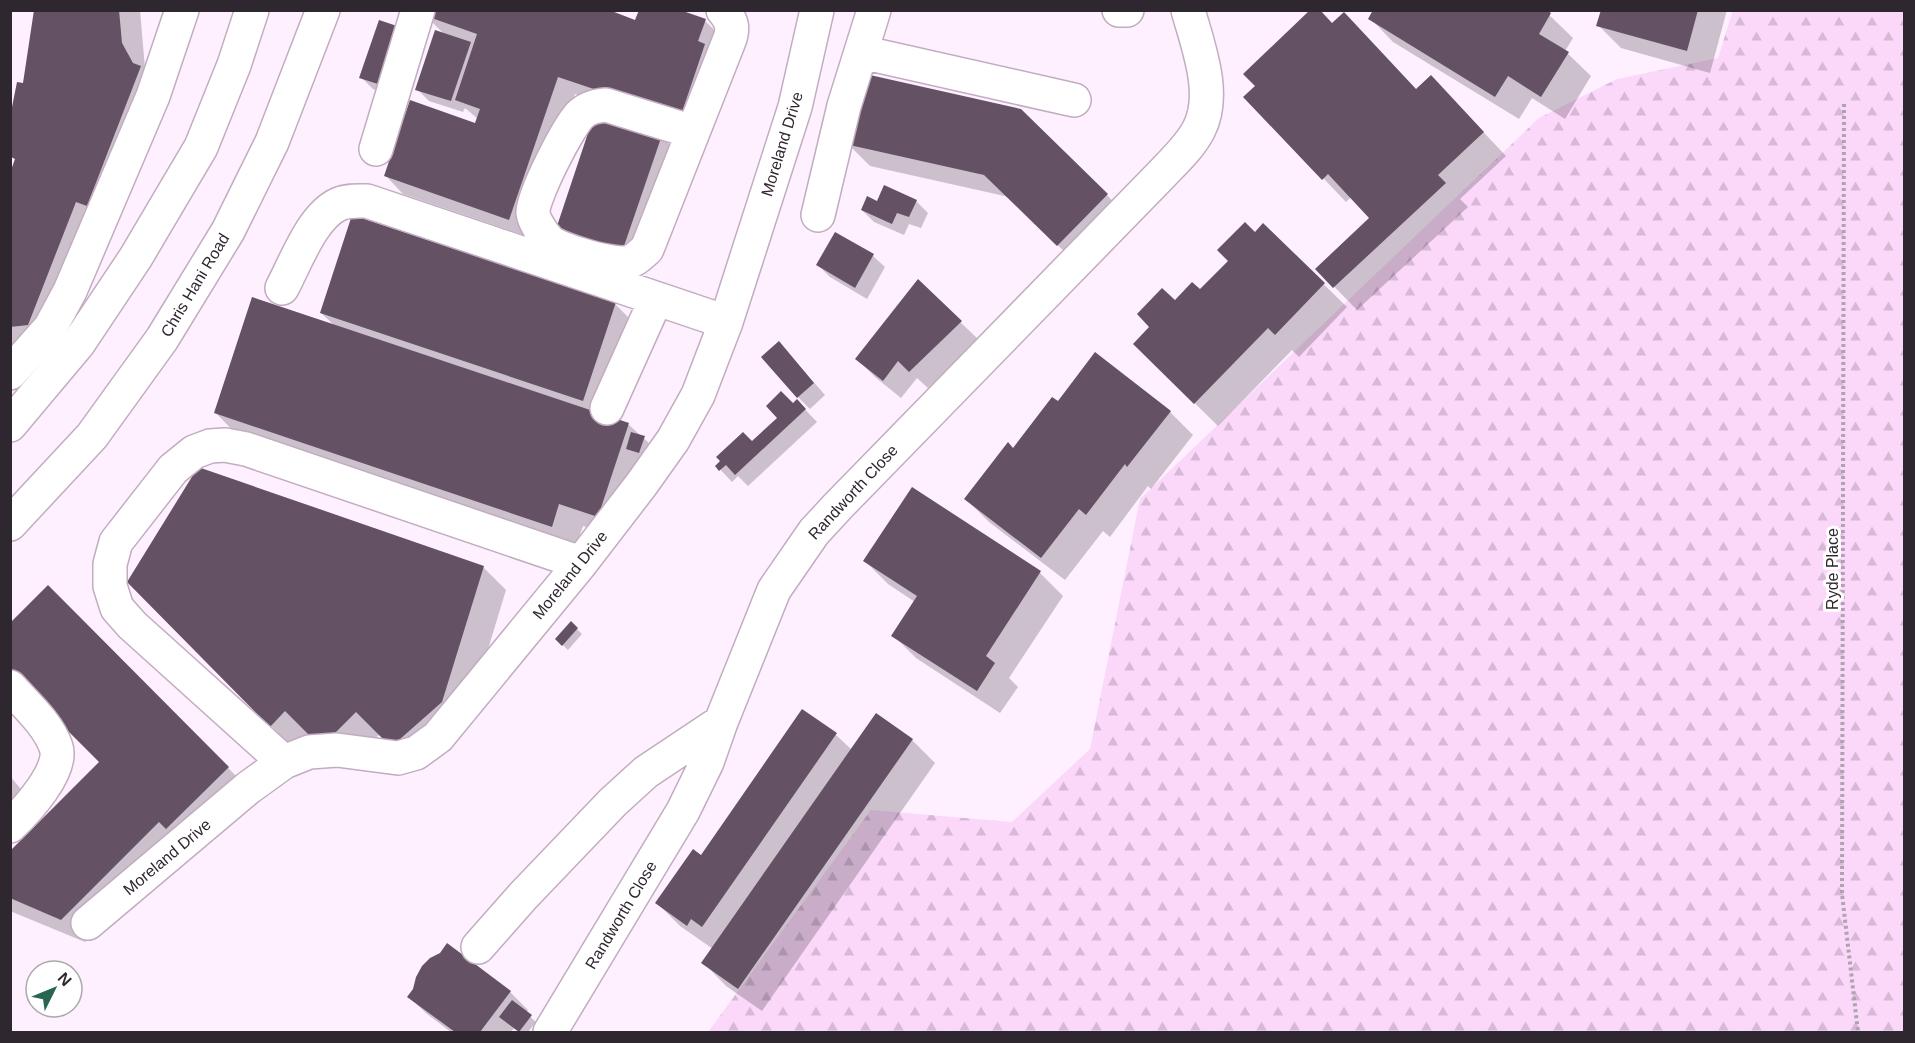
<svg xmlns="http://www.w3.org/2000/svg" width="1915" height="1043" font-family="Helvetica,sans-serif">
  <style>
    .forest { fill: url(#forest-firs) }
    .shadow { fill: #0003 }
    .building { fill: #645164 }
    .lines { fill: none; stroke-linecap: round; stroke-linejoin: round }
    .minor-casing { stroke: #c2acc1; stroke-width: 36 }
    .major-casing { stroke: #c2acc1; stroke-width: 36 }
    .path { stroke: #aea3ae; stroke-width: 4; stroke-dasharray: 3 3; stroke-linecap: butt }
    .minor { stroke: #fff; stroke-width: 33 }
    .major { stroke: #fff; stroke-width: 33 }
    .labels { text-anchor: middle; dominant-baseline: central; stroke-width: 6; stroke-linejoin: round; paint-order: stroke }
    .street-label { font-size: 16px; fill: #2f272f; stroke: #fff }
  </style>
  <defs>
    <pattern id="forest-firs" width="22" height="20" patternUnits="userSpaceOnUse" patternTransform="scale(1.5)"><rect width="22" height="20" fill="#fbd8fa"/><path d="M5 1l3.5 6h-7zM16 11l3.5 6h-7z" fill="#d7b9d7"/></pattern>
  </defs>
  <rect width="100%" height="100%" fill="#fef0fe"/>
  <!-- forest -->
  <path class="forest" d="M1733,10L1904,11V1032H708L871,810L1012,822L1090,749L1140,499L1539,118L1617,79L1718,58Z"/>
  <!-- shadow -->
  <path class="shadow" d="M36,10H140L145,68L150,76L163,90L19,351L10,342V177L16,161L10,152V125L24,84Z
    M1544,10L1573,38L1565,51L1591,76L1565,119L1532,98L1519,119L1393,42L1370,18Z
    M1602,10H1727L1710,73L1621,48L1598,25Z
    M425,15L636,21H705L723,38L697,135L575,94L527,236L403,194L386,176L476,125L478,119L465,108L463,112L429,101L417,89L445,35Z
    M379,22L390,95L373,89L361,77Z
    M1333,25L1417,91L1454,101L1506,156L1460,199L1468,207L1357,310L1317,269L1371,218L1351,197L1346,202L1246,97Z
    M1021,110L1130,218L1081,268L1009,197L870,166L847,143Z
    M661,136L679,154L640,269L575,246Z
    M916,201L928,213L921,228L909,224L904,235L874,222L862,210L878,203Z
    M1263,225L1347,307L1299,357L1292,350L1218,426L1158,367L1175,302L1200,291Z
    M836,234L873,256L885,267L867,299L830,277L818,265Z
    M918,282L979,340L928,388L917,378L901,398L875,377L857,359Z
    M615,304L638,327L608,418L629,425L649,443V445L652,448L621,539L583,526L575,549L238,436L215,412L335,326L321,313Z
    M790,355L825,395L810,409L798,397Z
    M797,401L817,422L748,486L738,476L732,482L717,466L752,443Z
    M1170,412L1193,435L1151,489L1148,486L1110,537L1103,531L1065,580L989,522L966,499L1014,450Z
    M865,561L1040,573L1063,596L1009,678L1018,687L1000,713L916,658L893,635L915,602L888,584Z
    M483,567L506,590L465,725L415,769L380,734L345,769L309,733L294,749L129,582Z
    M48,587L251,791L183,844L85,942L10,911V853L101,762Z
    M571,623L582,634L568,650L557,639Z
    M802,711L836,735L852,750L912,740L935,763L762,1011L726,986L703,962L713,949L680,926L657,903L701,857Z
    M10,776L25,794L10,805Z
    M447,945L510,992L528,1010L526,1013L536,1022L528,1032H520L514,1028L511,1032H451L427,1014L409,997Z"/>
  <!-- building -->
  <path class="building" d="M34,10H119L122,43L133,63L141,66L87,206L76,202L28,325L10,327V173L15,159L11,157L10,117L17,82L23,83Z
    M424,10H609L635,20L639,10H680L706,19L698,41L705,44L680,118L558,77L509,220L384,176L410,100L475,123L480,109L455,100L477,34L423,15Z
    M1310,10H1320L1332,23L1344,12L1416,89L1431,75L1484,132L1438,175L1446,183L1333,288L1315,269L1369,218L1328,174L1322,180L1243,97L1255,86L1243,74Z
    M1373,10H1547L1551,13L1539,34L1569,52L1541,97L1508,76L1495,97L1368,19Z
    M1601,10H1698L1687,51L1596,26Z
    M379,20L397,26L378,84L359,78Z
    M435,30L471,42L451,101L415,90Z
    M861,73L1021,109L1108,194L1057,246L984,175L845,144Z
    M595,112L662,135L622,252L556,229Z
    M884,185L917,200L909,217L897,213L892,224L861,210L867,196L877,201Z
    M352,215L616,302L583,401L320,313Z
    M1245,222L1255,232L1263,223L1325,283L1275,335L1268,328L1194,404L1133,344L1149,327L1137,314L1162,288L1175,300L1192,282L1200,289L1228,261L1217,250Z
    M835,232L874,254L855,288L816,265Z
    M918,279L962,321L909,372L898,361L883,381L855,359Z
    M252,297L629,423L598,517L559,504L552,527L214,413Z
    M779,341L814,383L797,398L761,357Z
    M1095,352L1171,411L1127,467L1125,464L1086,515L1079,509L1041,558L964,499L1008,442L1013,448L1052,397L1058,401Z
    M781,391L793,403L797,399L806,409L735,475L726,465L719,471L715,466L720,461L716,457L743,432L752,441L777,418L766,406Z
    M631,432L645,436L639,453L626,449Z
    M198,467L484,566L442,702L391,747L356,712L321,747L285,711L270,727L127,582Z
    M912,487L1041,571L986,656L995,663L977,691L891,636L917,596L863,561Z
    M48,585L229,767L166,829L159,822L61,920L10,898V851L99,762L10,673V623Z
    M571,621L578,628L562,646L555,639Z
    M802,709L837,733L702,927L691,919L687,926L655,903L693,849L701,855Z
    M876,713L913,739L738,989L701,963Z
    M447,943L511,991L480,1032H455L407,997L413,989L416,977L422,966L430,958L440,953Z
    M512,1000L532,1015L519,1032L499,1017Z"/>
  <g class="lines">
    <!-- minor casing -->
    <g class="minor-casing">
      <path id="minor" d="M1119,10H1127
        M861,52L1074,100
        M693,132L606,105C597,106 589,107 581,114C569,125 532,197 533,213C534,221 543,235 549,241C559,250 617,267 629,262C636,260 641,254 647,249L729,41C734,28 732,21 723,10
        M376,149L418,10
        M818,215L844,106L874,10
        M282,288C296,262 312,216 339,204C348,200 358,201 367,201L726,322
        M10,373L50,328L70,291L153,96L182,10
        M607,408L656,299
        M10,687C26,705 48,724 56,747C64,770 26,811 10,826
        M284,762L132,625L117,608L110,586V564L116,542L173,469L194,452L210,446L225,445L246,449L581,563
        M88,923L248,788L284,762L309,752L337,750L398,758L416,753L438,737L581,563L641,485L673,440L698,395L726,322L795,107L817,10
        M478,947L523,896L613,802L646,772L721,722
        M550,1032L683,811L707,762L721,722L774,590L814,532L838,506L1160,176C1173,162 1190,147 1199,129C1217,94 1198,46 1188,10"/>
    </g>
    <!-- major casing -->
    <g class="major-casing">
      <path id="major" d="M10,425L78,344L136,257L201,147L234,65L252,10
        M10,524L92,436L162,339L228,231L272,142L323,10"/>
    </g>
    <!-- path -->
    <path class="path" d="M1844,104L1842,894L1858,1032"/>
    <!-- minor -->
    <use href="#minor" class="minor"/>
    <!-- major -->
    <use href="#major" class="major"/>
  </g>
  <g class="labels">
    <!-- street labels -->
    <g class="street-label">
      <text transform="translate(782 144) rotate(-73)">Moreland Drive</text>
      <text transform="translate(195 285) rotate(-59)">Chris Hani Road</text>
      <text transform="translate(853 492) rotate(-47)">Randworth Close</text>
      <text transform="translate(1832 569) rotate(-90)">Ryde Place</text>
      <text transform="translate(570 575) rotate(-51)">Moreland Drive</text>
      <text transform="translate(167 857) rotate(-40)">Moreland Drive</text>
      <text transform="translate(621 915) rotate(-59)">Randworth Close</text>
    </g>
  </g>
  <!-- border -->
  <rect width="1915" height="1043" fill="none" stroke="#2f272f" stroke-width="24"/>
  <!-- north arrow -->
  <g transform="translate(54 989) rotate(47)"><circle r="28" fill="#ffffff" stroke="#aca9ac" stroke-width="1.5"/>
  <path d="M0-4.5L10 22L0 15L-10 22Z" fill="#276653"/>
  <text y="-9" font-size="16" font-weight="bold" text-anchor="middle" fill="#2f272f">N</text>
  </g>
</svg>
